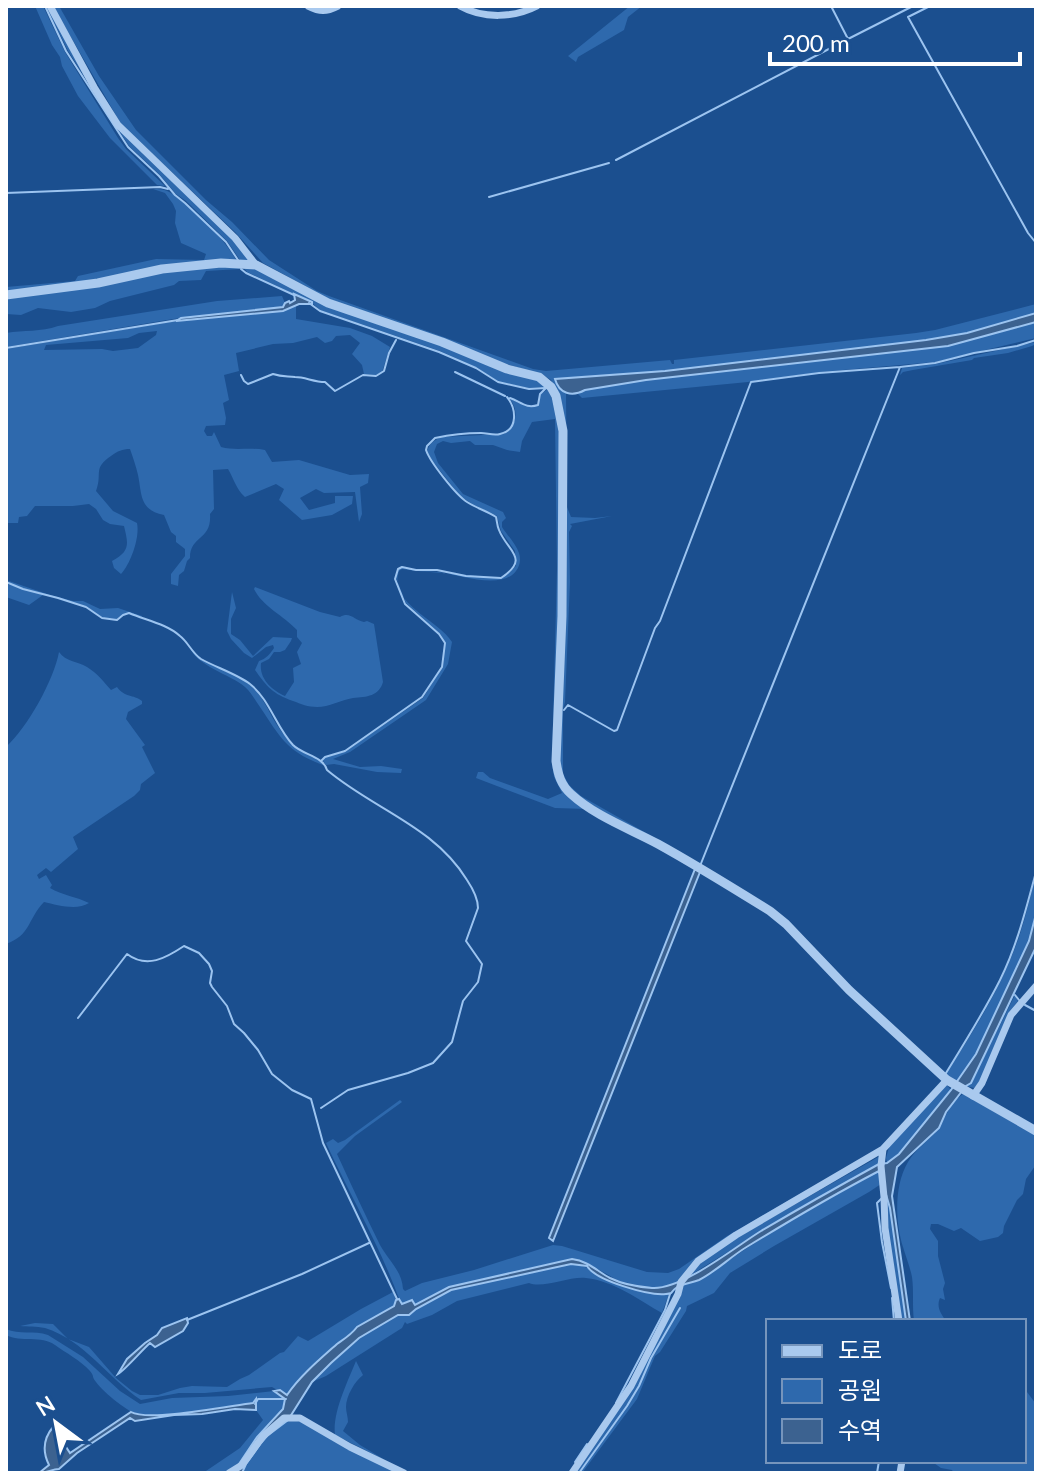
<svg xmlns="http://www.w3.org/2000/svg" width="1042" height="1479" font-family="Lato,'Noto Sans KR',sans-serif">
  <style>
    .green { fill: #2e69ad; fill-rule: evenodd }
    .water { fill: #3c6290; stroke: #9cc4f0; stroke-width: 2 }
    .lines { fill: none; stroke-linecap: round; stroke-linejoin: round }
    .stream { stroke: #9cc4f0; stroke-width: 2 }
    .minor { stroke: #a9c9ee; stroke-width: 7 }
    .tertiary { stroke: #a9c9ee; stroke-width: 9 }
  </style>
  <rect width="100%" height="100%" fill="#1b4f8f"/>
  <!-- green -->
  <path class="green" d="M35,6H43L65,52L118,138L126,149L165,186L157,185L110,138L78,96L62,66L60,57L52,45Z
    M46,6L117,127L233,239L250,260H240L227,241L186,201L176,194L160,175L129,146L68,51Z
    M53,6H59L99,76L136,130L206,200L232,222L269,260L317,291L329,296L533,369L546,371L670,360L672,364H674V360L916,333L935,330L1036,304V313L967,333L926,340L665,371L555,379C556,386 560,390 566,393L567,507L571,517L595,518L612,516L570,524L572,526L569,532L570,582L565,702L563,709V774L569,785L581,796L699,863L617,820L574,794L560,774V396L551,380L543,375L490,359L329,299L263,263L235,232L121,124Z
    M630,6H642L628,17L624,30L578,57L576,62L568,56Z
    M153,189C159,189 165,189 171,193C190,204 228,242 237,262L6,294V287L75,281L78,276L156,259L204,260L206,254L181,243L175,223L176,211L173,204L165,193Z
    M239,266L240,269L206,271L201,280L179,281L174,285L110,301L95,308L71,312L38,308L21,315L6,314V297L165,270Z
    M243,267H254L328,305L537,380L545,387L529,388L499,382L476,367L440,351L320,310L311,302L247,272Z
    M282,296L285,303L284,307L173,319L6,347V333C24,330 41,332 58,326L217,301Z
    M296,306V319L350,328L372,336L390,347L382,372L376,375L364,374L362,365L352,354L360,343L350,335L336,336L332,341L325,343L317,337L293,343L273,344L236,353L239,371L224,375L229,400L223,403L226,418L225,425L206,426L204,431L207,436H212L214,432L221,447C235,451 250,447 265,450L272,462L299,460L350,475L369,474L368,483L360,487L362,514L359,522L355,492L324,493L316,489L300,498L309,510L335,503V496H353L352,504L332,515L302,520L279,500L284,489L276,484L245,497C236,489 234,479 228,469L213,470L214,509L210,514C212,541 190,535 190,558L187,561L184,571L179,575L178,586L171,584V574L185,556V549L176,542V536L171,532L164,515C139,510 142,494 138,475C136,466 133,458 130,449C122,449 118,451 111,456C92,469 103,473 96,491L113,511L137,523C140,537 131,563 121,574L114,568L112,561C131,551 128,543 124,526L110,524L103,520L96,509L89,504L73,506H35L27,516L19,517L18,523H6V349L176,321L283,311ZM157,331L156,335L138,348L113,351L102,349L44,350L46,345L128,338L139,333Z
    M1036,322V338L935,362L820,372L748,382L582,398L578,394L585,390L646,380L948,346Z
    M1036,342V344L1032,346L1008,353L974,358L972,360L913,370L903,372L900,375L902,368L936,364Z
    M548,389C564,422 559,461 560,497C562,590 558,682 556,774L588,809L555,808L476,778L478,772H483L490,778L548,799L562,793L554,777L552,762L557,569L555,419L532,422L522,441L520,452L507,450L493,445H475L470,441L451,443L443,441L437,444L434,452L438,463L463,494L503,512L506,518L502,522V527C507,535 516,544 519,553C521,559 520,566 516,571C502,590 459,575 439,572C427,571 415,571 402,569L399,571C388,604 438,619 452,642L448,664L426,700L350,752L333,759L360,767L381,766L402,769L401,773L377,772L334,764L326,765L323,761L324,758L346,751L423,698L443,666L445,642L440,634L406,603L396,578V574C397,572 397,570 399,569C404,566 413,570 418,571C446,573 474,576 502,578L516,566L515,551L501,531L497,516L474,505L460,496L430,458L427,451C430,443 434,440 442,437L504,434C517,425 519,411 510,399C521,403 526,410 538,405L541,394Z
    M6,580L50,595L73,601H83L100,609L118,608L142,616L141,618C131,613 126,611 117,619L102,618L86,606L22,588L43,595L29,605L6,597V584L16,586Z
    M255,587L320,612L340,617C350,611 354,620 364,622L367,621L374,624L383,682C379,696 367,697 353,698C341,700 329,707 317,707C308,707 301,704 293,701C273,694 267,687 255,670L259,661C266,659 270,654 274,648L273,645L266,647L252,658L244,653L231,639L227,631L232,592L236,608L231,619V634L240,640L253,656L273,637L292,638L291,641L285,650L280,652H274L269,659L261,663C259,679 272,690 285,696L294,682L293,668L301,664L297,652L302,643L297,637V630C284,616 262,606 254,589Z
    M190,647C203,666 230,670 249,684C257,690 263,700 268,709C281,735 294,750 321,761L323,765C287,752 280,737 260,707C255,700 251,692 245,687C230,674 196,666 190,647Z
    M59,652C66,662 77,661 87,667C97,673 104,682 111,690L117,687C125,698 133,694 142,701V704L128,712L126,719L145,745L142,747L155,773L141,784L140,790L134,796L73,837L78,849L51,872L46,868L37,875L39,879L46,875L52,885L50,888C62,895 77,897 89,903C77,911 57,905 44,902C27,920 31,935 6,944V747C27,728 54,680 59,652Z
    M1036,874V914L1030,941L976,1054L958,1080L954,1081L945,1075C974,1031 1003,985 1020,934C1026,915 1031,894 1036,874Z
    M1015,995L1018,1001L1010,1011L981,1081L974,1088L966,1086L971,1083Z
    M946,1084L951,1090L899,1154L887,1163L886,1158L889,1147Z
    M963,1094L1036,1134L1035,1166L1026,1179L1023,1194L1017,1200L1004,1226L1003,1233L998,1237L980,1241L961,1228L954,1231L938,1224H931L930,1229L938,1241V1256L945,1283L943,1289L945,1300L940,1298C936,1307 941,1314 946,1321H914C912,1306 914,1292 912,1277C910,1267 906,1257 903,1247C895,1222 894,1185 908,1162C916,1149 928,1141 938,1129C947,1117 948,1104 963,1094Z
    M400,1100L402,1102L355,1136L337,1154C351,1184 365,1215 380,1245C389,1261 402,1271 403,1289L405,1291L422,1283L474,1270L553,1245L562,1246L647,1272L668,1273L679,1269L727,1236L819,1183L735,1234L680,1281L667,1286L651,1288L619,1281L585,1262H557L449,1287L415,1305L401,1304C382,1250 351,1197 326,1143L333,1139L338,1143L345,1140Z
    M880,1156L879,1164L747,1240L689,1276L700,1262L738,1237Z
    M879,1171L881,1184L869,1192L774,1246L730,1273L714,1293L687,1306L686,1311L660,1352L655,1356L637,1399L582,1473H579L628,1405L578,1473H573L610,1420L681,1286L700,1279L776,1229Z
    M886,1196L890,1208L906,1321H900L886,1229Z
    M571,1264C593,1267 594,1273 612,1282C622,1287 659,1296 669,1294L662,1313C639,1300 614,1281 586,1278C569,1276 543,1289 529,1283L457,1301L432,1315L407,1324L405,1322L402,1328L326,1376L312,1382L359,1338L398,1315L404,1316L451,1290Z
    M393,1292L396,1300L395,1306L357,1327C351,1335 344,1339 337,1345C319,1360 300,1376 286,1395L272,1387L205,1393H179L141,1400C108,1378 84,1340 45,1328C36,1326 28,1327 20,1326L35,1323L53,1324L68,1339L89,1347L116,1378L132,1391L140,1395H158L180,1388L192,1386L227,1387L240,1379L249,1375L280,1353L284,1352L298,1336L308,1341L361,1309Z
    M6,1329C19,1335 34,1330 48,1335L83,1357L120,1391L140,1404L172,1398L228,1396L274,1391L285,1399L283,1409L257,1437L240,1463L226,1473H203L240,1448L263,1420L256,1410L255,1400L253,1403L192,1412L141,1416C129,1413 104,1393 96,1382C91,1376 95,1377 90,1371C80,1360 66,1353 55,1345C41,1335 21,1343 6,1335Z
    M356,1361L363,1375C355,1381 346,1396 346,1407C346,1412 348,1417 348,1422L343,1431L360,1445L385,1460L335,1435C332,1413 348,1381 356,1361Z
    M1024,1388L1036,1404V1473H954L952,1470L941,1468L931,1461H1024Z
    M300,1419L400,1473H242C250,1457 270,1428 287,1421C290,1420 297,1420 300,1419Z"/>
  <!-- water -->
  <path class="water" d="M294,294L312,302V304H299L283,311L176,321L181,318L283,307L285,303L289,301L290,303L295,300Z
    M1036,313V322L948,346L646,380L585,390C572,397 559,394 555,379L665,371L926,340L967,333Z
    M695,869L700,872L553,1241L549,1238Z
    M1036,914V947L971,1083L966,1086L946,1112L939,1128L897,1167L892,1196L910,1321H906L890,1208L879,1171C833,1195 789,1221 745,1248C729,1258 715,1272 699,1280C691,1283 682,1284 676,1288C669,1293 675,1293 666,1294C650,1296 596,1281 587,1266L571,1264L451,1290L416,1309L409,1315H398L359,1338L331,1363L312,1382L288,1420L267,1436L261,1443L246,1464L242,1473H233L257,1437L283,1409L285,1399L274,1391L280,1390L287,1395C300,1376 319,1360 337,1344C344,1339 351,1335 357,1327L394,1306L396,1300L399,1299L402,1304L412,1300L415,1305L449,1287L572,1259C588,1261 597,1271 610,1278C622,1284 640,1287 652,1288C682,1290 735,1247 761,1231C800,1208 839,1186 879,1164L887,1163L899,1154L951,1090L976,1054L1029,941Z
    M187,1318L188,1323L183,1331L155,1347L150,1343C141,1351 125,1370 118,1374L127,1359L145,1343L157,1335L162,1328Z
    M256,1399V1410L235,1409L202,1414L174,1415L135,1421L130,1418L77,1453L59,1469C52,1469 47,1473 39,1473L49,1465C42,1451 43,1439 53,1427L70,1453L131,1412C149,1422 229,1406 253,1403Z"/>
  <g class="lines">
    <!-- stream -->
    <path class="stream" d="M45,6L66,51L128,147L159,176L175,195L185,203L226,242L238,260
      M831,6L848,39L913,6
      M930,6L908,17L1028,233L1036,243
      M616,160L848,39
      M6,193L160,187L168,189
      M489,197L609,163
      M241,269L246,273L294,295
      M309,303L320,311L439,352L476,368L498,382L529,389L545,388
      M6,348L178,320
      M455,372L505,396
      M241,375L244,381L248,384L273,374C282,377 287,376 295,377C305,377 314,382 325,382L335,391L363,375L376,376L384,371L389,353L396,340
      M510,398C521,402 526,409 538,405L540,394L546,388
      M6,582L23,589L58,598L86,607L102,618L117,620L123,615L129,613C145,620 167,624 180,636C188,642 192,653 201,659C215,667 237,674 250,684C270,700 276,727 293,745C303,755 323,756 327,770C373,809 434,826 467,880C473,889 478,898 478,908L466,941L482,964L478,982L463,1001L452,1042L433,1063L408,1073L348,1090L321,1108
      M564,710L568,705L614,731L617,730L655,628L660,621L751,382L819,373L900,367
      M322,760L325,757L345,751L422,697L442,667L445,643L439,634L405,604L395,579L398,569L402,567L416,570H437L466,576L501,578C531,558 507,551 499,530C497,526 497,521 496,517C487,511 476,508 467,502C456,495 430,462 426,450L427,446L435,438C449,435 466,433 481,433C487,433 494,436 500,434C519,430 516,408 507,397
      M700,866L900,367L935,363L974,353L1017,346L1036,340
      M1015,995L1019,1000
      M1025,1005L1036,1011
      M78,1018L127,954C147,969 166,958 184,946L199,953L209,964L212,971L210,983L212,987L227,1006L234,1024L244,1033L258,1050L272,1074L292,1090L311,1099L323,1143L397,1299
      M946,1073C965,1042 984,1012 1000,980C1017,946 1026,909 1036,872
      M882,1198L877,1203L882,1242L891,1288
      M892,1298L894,1321
      M187,1320L302,1274L369,1243
      M616,1403L665,1310L670,1294
      M255,1404L258,1399H286
      M575,1462L587,1444
      M579,1473L627,1406L639,1386L651,1358L680,1308
      M877,1473L879,1461"/>
    <!-- minor -->
    <path class="minor" d="M50,6L94,87L118,125L235,238L256,265
      M308,6C320,12 326,12 338,6
      M460,6C483,19 514,18 537,6
      M973,1096L982,1083L1011,1015L1036,986
      M899,1321L885,1228L884,1197L881,1166L883,1149L947,1080
      M229,1473L242,1465L263,1436L284,1418H300L350,1447L404,1473
      M572,1473L631,1386L678,1294L681,1282L698,1261L736,1235L883,1149
      M900,1473L902,1461"/>
    <!-- tertiary -->
    <path class="tertiary" d="M6,295L98,283L162,269L221,263L256,265L328,303L442,342L507,369L539,377L551,387L556,396L563,431L562,616L556,761C558,775 561,785 571,794C595,816 630,829 658,844C696,865 733,888 770,911L786,924L849,990L947,1080L1036,1131"/>
  </g>
  <!-- border -->
  <rect width="1042" height="1479" fill="none" stroke="#ffffff" stroke-width="16"/>
  <!-- legend -->
  <rect x="766" y="1319" width="260" height="144" fill="#1b4f8f" stroke="#7695bc" stroke-width="2"/>
  <rect x="782" y="1345" width="40" height="12" fill="#a9c9ee" stroke="#7695bc" stroke-width="2"/>
  <text x="838" y="1359" font-size="24" fill="#ffffff">도로</text>
  <rect x="782" y="1379" width="40" height="24" fill="#2e69ad" stroke="#7695bc" stroke-width="2"/>
  <text x="838" y="1399" font-size="24" fill="#ffffff">공원</text>
  <rect x="782" y="1419" width="40" height="24" fill="#3c6290" stroke="#7695bc" stroke-width="2"/>
  <text x="838" y="1439" font-size="24" fill="#ffffff">수역</text>
  <!-- north arrow -->
  <g transform="translate(56 1423) rotate(328)" stroke="#1b4f8f" stroke-width="6" paint-order="stroke">
  <path d="M0-6L14 30L0 20L-14 30Z" fill="#ffffff"/>
  <text y="-12" font-size="22" font-weight="bold" text-anchor="middle" fill="#ffffff">N</text>
  </g>
  <!-- scale -->
  <path d="M770 52v12h250v-12" fill="none" stroke="#ffffff" stroke-width="4"/>
  <text x="782" y="52" font-size="24" fill="#ffffff" stroke="#1b4f8f" stroke-width="6" paint-order="stroke">200 m</text>
</svg>
